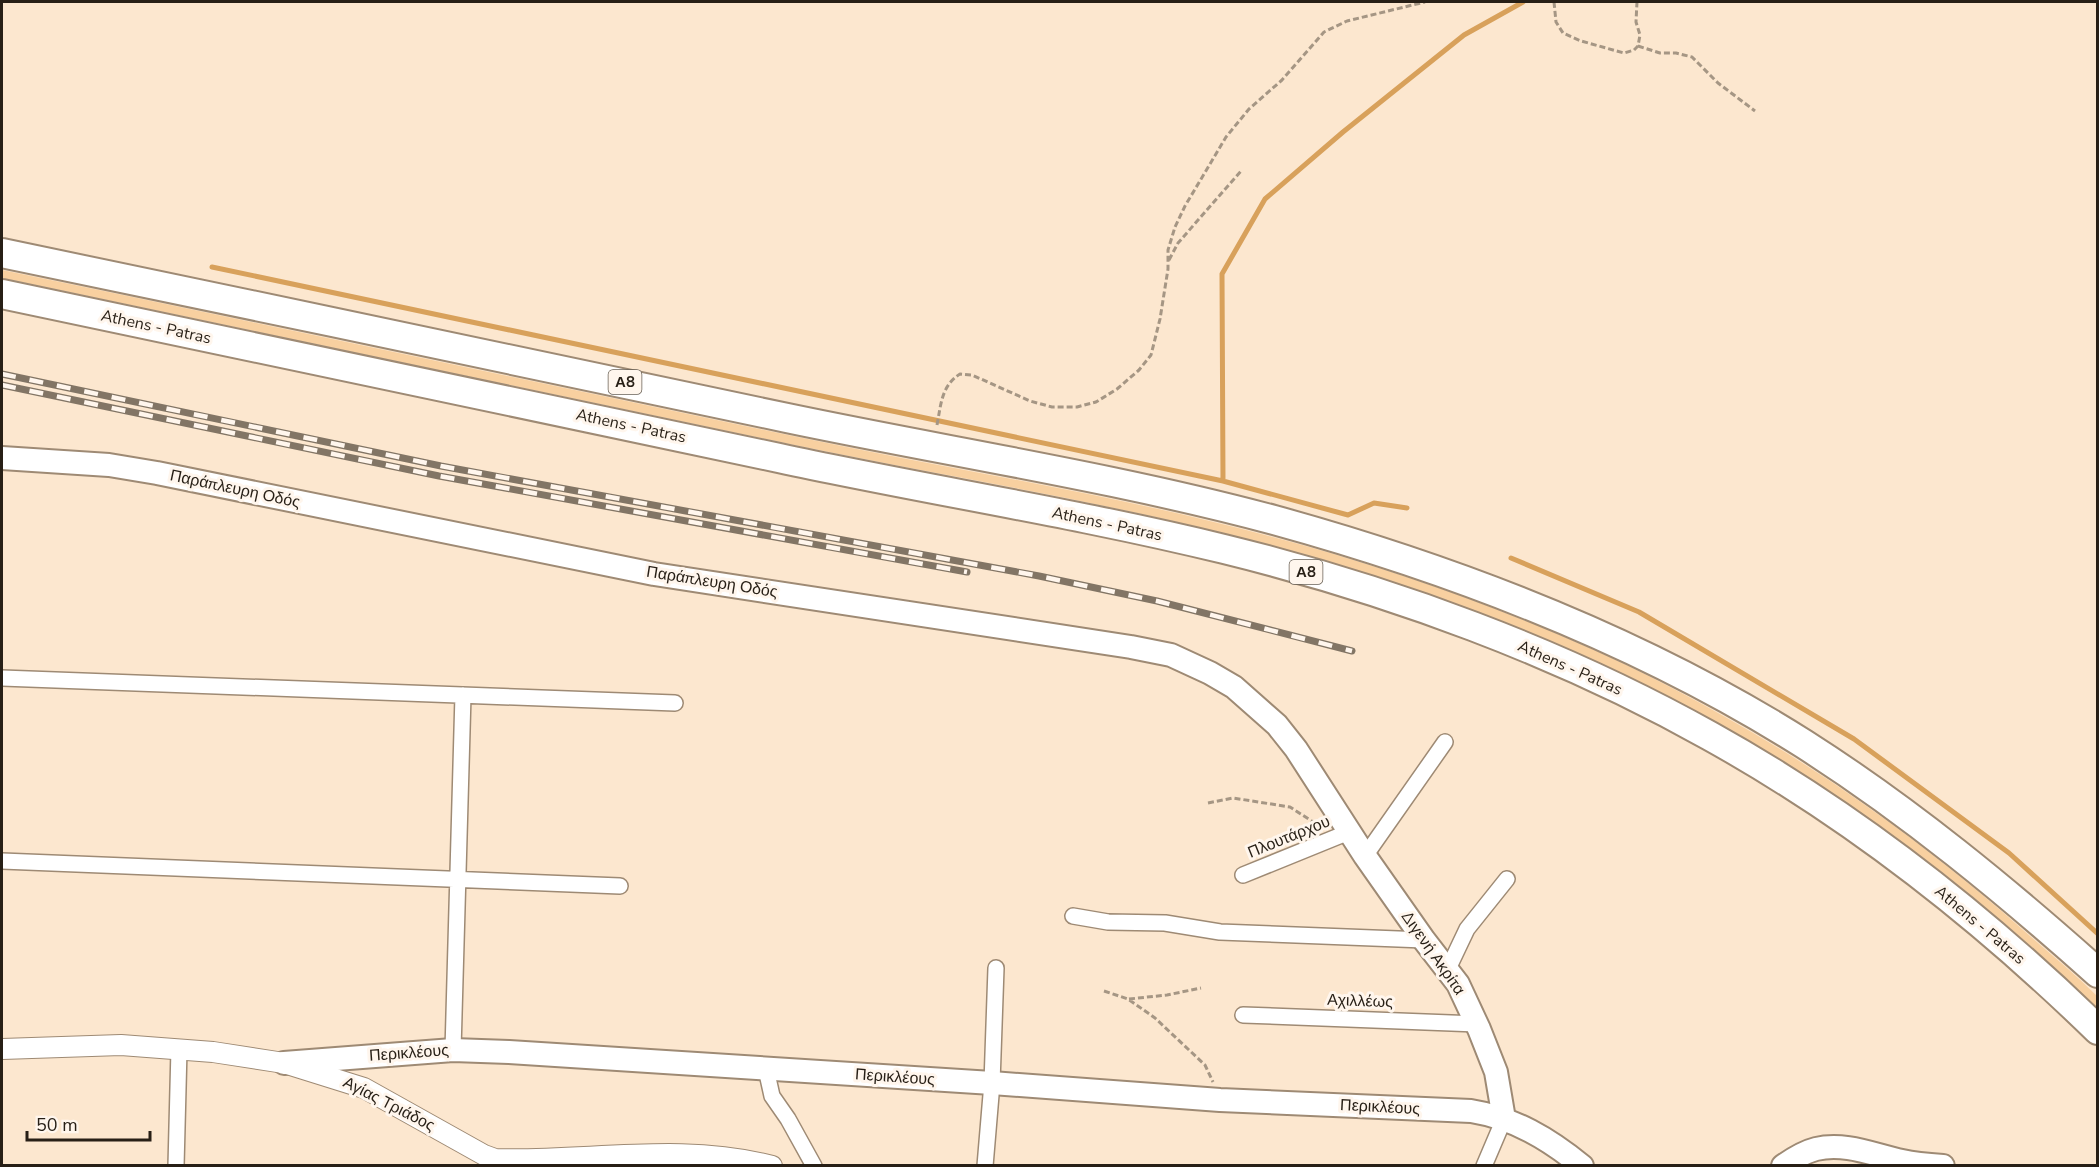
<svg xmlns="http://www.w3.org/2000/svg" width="2099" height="1167" font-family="'Nunito Sans',sans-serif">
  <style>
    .green { fill: #f8d0a0 }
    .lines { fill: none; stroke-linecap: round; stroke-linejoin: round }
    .stream { stroke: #d8a15b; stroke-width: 5 }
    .minor-casing { stroke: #9e8a74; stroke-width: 18 }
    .tertiary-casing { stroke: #9e8a74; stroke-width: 22 }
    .secondary-casing { stroke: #9e8a74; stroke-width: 26 }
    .motorway-casing { stroke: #9e8a74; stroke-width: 32 }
    .path { stroke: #a59684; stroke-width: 3; stroke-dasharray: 6 3; stroke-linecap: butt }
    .minor { stroke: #fff; stroke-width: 15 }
    .tertiary { stroke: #fff; stroke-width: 20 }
    .secondary { stroke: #fff; stroke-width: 22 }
    .motorway { stroke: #fff; stroke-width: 28 }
    .rail-casing { stroke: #827565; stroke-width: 7 }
    .rail { stroke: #fff6ed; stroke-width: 4.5; stroke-dasharray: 14; stroke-linecap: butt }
    .labels { text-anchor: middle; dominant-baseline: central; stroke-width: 6; stroke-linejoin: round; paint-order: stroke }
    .shield { fill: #fff6ed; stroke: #686056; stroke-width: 1.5 }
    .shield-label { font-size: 15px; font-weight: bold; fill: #271f16 }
    .street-label { font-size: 16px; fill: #271f16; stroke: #fff6ed }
  </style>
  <rect width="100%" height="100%" fill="#fce7cf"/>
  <!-- green -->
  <path class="green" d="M2,270C264,324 526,380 788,435C947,469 1108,493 1265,535C1425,577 1584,636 1727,718C1836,779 1937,853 2030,936C2053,956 2076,975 2097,996V1009C1947,860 1769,738 1576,652C1466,603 1350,566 1233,536C1087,498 937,475 789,444C526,389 264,333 2,278Z"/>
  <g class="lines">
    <!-- stream -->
    <path class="stream" d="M212,267L1223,481L1348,515L1374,503L1407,508
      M1223,481L1222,274L1265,199L1343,132L1464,35L1523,2
      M1511,558L1639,612L1854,739L2009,853L2098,934"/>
    <!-- minor casing -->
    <g class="minor-casing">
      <path id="minor" d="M2,678L675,703
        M1365,856L1445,742
        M2,861L620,886
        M1243,875L1349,832
        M1073,916L1108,922L1165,923L1220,932L1424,940
        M1448,969L1467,929L1507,879
        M1243,1015L1477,1024
        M453,1050L463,695
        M766,1069L772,1096L788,1119L814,1166
        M176,1166L179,1049
        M985,1166L992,1083L996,968
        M1484,1166L1504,1119"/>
    </g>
    <!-- tertiary casing -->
    <g class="tertiary-casing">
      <path id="tertiary" d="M2,1049L121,1045L213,1052L284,1063L364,1088L484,1155L495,1159C587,1162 681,1142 772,1166"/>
    </g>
    <!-- secondary casing -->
    <g class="secondary-casing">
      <path id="secondary" d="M2,458L109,465L157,473L654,574L1131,647L1171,655L1210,673L1234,687L1277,725L1296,749L1365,856L1424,940L1458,984L1479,1029L1496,1072L1504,1119
        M284,1063L453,1050L509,1052L992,1083L1220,1100L1471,1111C1514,1118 1549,1139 1582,1166
        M1783,1166C1793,1159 1804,1152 1816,1149C1845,1142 1874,1155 1902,1161C1916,1164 1929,1165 1943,1166"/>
    </g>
    <!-- motorway casing -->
    <g class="motorway-casing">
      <path id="motorway" d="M2,253C264,307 525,363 787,418C949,452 1114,477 1274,520C1459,571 1641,641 1804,744C1909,811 2005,890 2098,973
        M2,294C261,348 520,403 779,458C927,490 1077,513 1224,549C1391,590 1560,652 1710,736C1852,815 1982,917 2098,1030"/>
    </g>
    <!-- path -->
    <path class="path" d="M1554,2L1556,22L1563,33L1581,41L1624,53L1634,50L1638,46L1640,35L1636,22L1637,2
      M1638,46L1660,53H1676L1692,57L1718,83L1755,111
      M1169,260L1178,243L1241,171
      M937,425C941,405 941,386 960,374L972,375L1030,401L1052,407H1077L1096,402L1117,389L1139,370L1151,355L1160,319L1168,269V250L1175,227L1185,206L1226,137L1249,109L1282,80L1324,32L1347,21L1425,2
      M1208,803L1233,798L1290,807L1321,827
      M1104,991L1128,999L1155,1018L1205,1065L1213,1082
      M1129,999L1167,995L1201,988"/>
    <!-- minor -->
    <use href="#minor" class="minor"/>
    <!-- tertiary -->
    <use href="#tertiary" class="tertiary"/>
    <!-- secondary -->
    <use href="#secondary" class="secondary"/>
    <!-- motorway -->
    <use href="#motorway" class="motorway"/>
    <!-- rail casing -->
    <g class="rail-casing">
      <path id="rail" d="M2,374L441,466L1039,576L1157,601L1352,651
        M2,385L439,476L967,572"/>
    </g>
    <!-- rail -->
    <use href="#rail" class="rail"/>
  </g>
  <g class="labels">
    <!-- shield labels -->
    <g class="shield">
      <rect x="608.5" y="370" width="33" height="24" rx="4.5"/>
      <rect x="1289.5" y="560" width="33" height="24" rx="4.5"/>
    </g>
    <g class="shield-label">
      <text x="625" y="382">Α8</text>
      <text x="1306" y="572">Α8</text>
    </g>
    <!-- street labels -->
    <g class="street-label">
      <text transform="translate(156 327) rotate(12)">Athens - Patras</text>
      <text transform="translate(631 426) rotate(12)">Athens - Patras</text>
      <text transform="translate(235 489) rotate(12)">Παράπλευρη Οδός</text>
      <text transform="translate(1107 524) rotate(12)">Athens - Patras</text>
      <text transform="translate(712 582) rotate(9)">Παράπλευρη Οδός</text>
      <text transform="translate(1570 668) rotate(24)">Athens - Patras</text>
      <text transform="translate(1289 837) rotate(-22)">Πλουτάρχου</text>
      <text transform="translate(1980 925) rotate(40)">Athens - Patras</text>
      <text transform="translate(1433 953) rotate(55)">Διγενή Ακρίτα</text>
      <text transform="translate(1360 1001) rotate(2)">Αχιλλέως</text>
      <text transform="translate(409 1053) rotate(-4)">Περικλέους</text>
      <text transform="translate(895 1077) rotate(4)">Περικλέους</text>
      <text transform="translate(389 1104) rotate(27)">Αγίας Τριάδος</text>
      <text transform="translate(1380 1107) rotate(3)">Περικλέους</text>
    </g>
  </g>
  <!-- border -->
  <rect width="2099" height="1167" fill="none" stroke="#271f16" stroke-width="6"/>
  <!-- scale -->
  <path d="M27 1131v9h123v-9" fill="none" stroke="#271f16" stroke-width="3"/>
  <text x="36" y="1131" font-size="18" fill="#271f16" stroke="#fff6ed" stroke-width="4.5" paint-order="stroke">50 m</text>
</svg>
